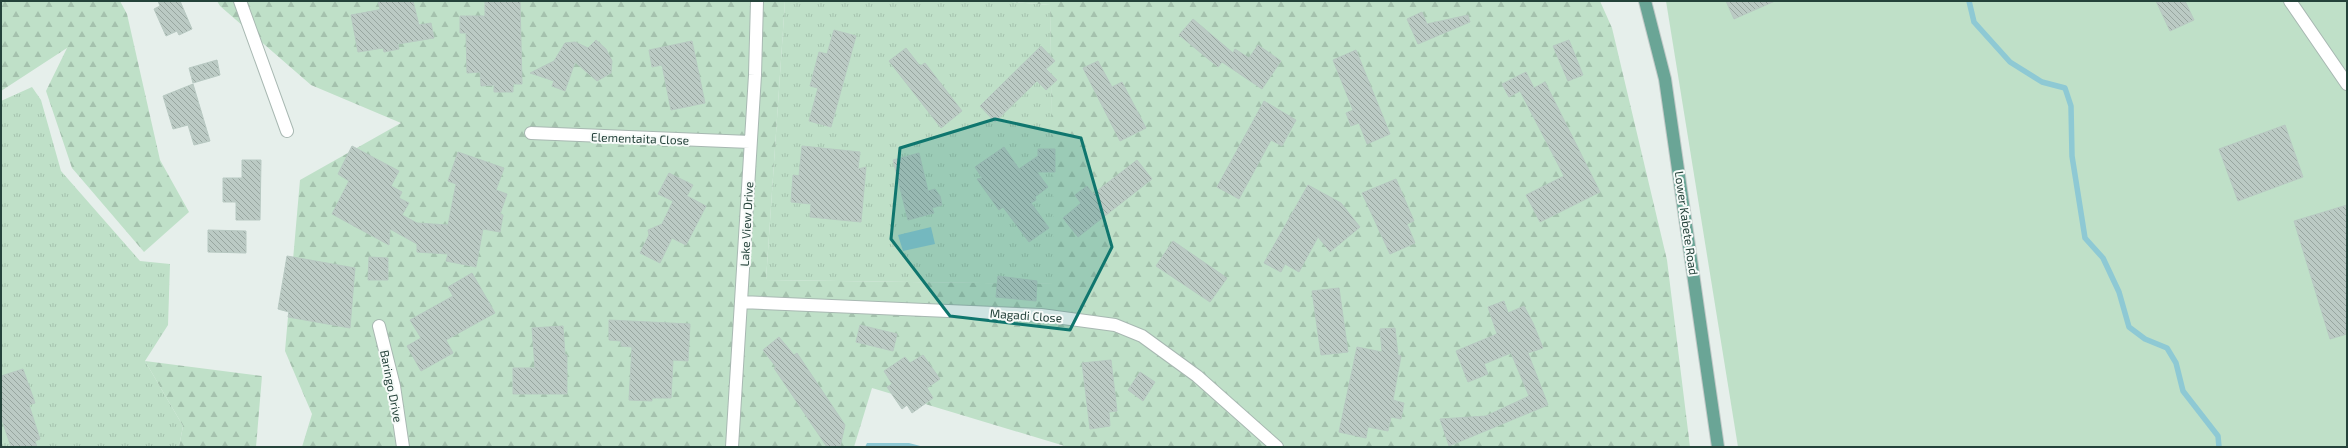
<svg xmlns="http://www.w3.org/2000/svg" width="2348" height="448" font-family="'Exo 2',sans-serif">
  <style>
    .grass { fill: url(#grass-tufts) }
    .forest { fill: url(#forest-firs) }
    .garden { fill: #bfe0c8 }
    .water { fill: #8ec9d4 }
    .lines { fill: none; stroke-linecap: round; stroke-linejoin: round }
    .stream { stroke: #8ec9d4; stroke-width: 5.5 }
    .building { fill: url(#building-back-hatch); stroke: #b8c9c2 }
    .minor-casing { stroke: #a8b8b2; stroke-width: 14 }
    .major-casing { stroke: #c2cac8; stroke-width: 14 }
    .minor { stroke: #fff; stroke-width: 12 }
    .major { stroke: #6aa596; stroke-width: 12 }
    .marked { fill: #0f766e; fill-opacity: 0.2; stroke: #0f766e; stroke-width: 3; stroke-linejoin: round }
    .labels { text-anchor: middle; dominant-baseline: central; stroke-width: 4; stroke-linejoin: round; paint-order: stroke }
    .street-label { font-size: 12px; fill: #24423a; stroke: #f7fbf9 }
  </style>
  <defs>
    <pattern id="grass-tufts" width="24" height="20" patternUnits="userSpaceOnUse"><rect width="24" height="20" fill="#bfe0c8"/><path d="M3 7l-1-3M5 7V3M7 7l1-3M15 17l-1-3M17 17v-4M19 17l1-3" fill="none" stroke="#a4c1ad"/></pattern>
    <pattern id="forest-firs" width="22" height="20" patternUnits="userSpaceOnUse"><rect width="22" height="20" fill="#bfe0c8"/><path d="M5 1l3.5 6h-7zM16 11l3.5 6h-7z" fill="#a4c1ad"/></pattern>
    <pattern id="building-back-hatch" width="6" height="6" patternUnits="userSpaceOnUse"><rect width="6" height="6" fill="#bbcac4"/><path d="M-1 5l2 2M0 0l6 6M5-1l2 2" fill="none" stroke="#98a6a0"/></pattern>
  </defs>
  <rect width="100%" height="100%" fill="#e6efeb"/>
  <!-- grass -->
  <path class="grass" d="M785,1H1000L1050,5L1055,284L766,280Z
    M32,87L41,100L61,171L140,261L170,264L168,325L145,361L183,426L179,447H1V101Z"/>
  <!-- forest -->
  <path class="forest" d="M1,1H120L127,14L160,160L189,212L144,252L72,168L46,91L67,48L1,91Z
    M217,1H785L766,280L1054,284L1050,5L1000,1H1600L1612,28L1667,260L1690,447H1068L872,388L854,447H302L312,414L285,351L300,180L401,123L311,85L220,6Z
    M145,361L262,376L256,447H179L183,426Z"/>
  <!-- garden -->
  <path class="garden" d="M1666,1H2347V447H1738Z"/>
  <!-- water -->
  <path class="water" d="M931,227L935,244L903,251L898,235Z
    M867,443H909L924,447H865Z"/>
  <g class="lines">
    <!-- stream -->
    <path class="stream" d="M1969,1L1974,22L2010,62L2042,82L2065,88L2071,106L2072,156L2085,238L2103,258L2119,292L2129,327L2145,339L2167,348L2176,363L2183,391L2218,436L2219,447"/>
  </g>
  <!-- building -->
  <path class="building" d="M158,1H180L192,29L179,35L177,31L166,36L154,9L160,6Z
    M378,1H413L419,25L431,23L434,38L398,44L399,49L384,52L383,48L358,52L351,15L378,10L380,9Z
    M485,1H520L522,84H513V92H494V85L481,86L480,72L467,73L466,33H460V16H485Z
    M1726,1H1775L1734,19Z
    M2156,1H2185L2194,20L2170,31Z
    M1422,12L1427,24L1468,15L1470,22L1418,44L1407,19Z
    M1193,19L1233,53L1235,49L1249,58L1258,45L1281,61L1262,89L1222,62L1218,67L1179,35Z
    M834,30L856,36L831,127L809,121L818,88L810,86L819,52L827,54Z
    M596,40L606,49L612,61L611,73L597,81L575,62L565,91L552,86L554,81L530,73L554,61L565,43L575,42L588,48Z
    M1569,40L1583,75L1568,81L1553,46Z
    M692,41L705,103L671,110L662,65L652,67L649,50Z
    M1041,46L1055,61L1046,69L1057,80L1046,90L1037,81L995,122L980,106Z
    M906,48L920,66L925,63L962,111L941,128L889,61Z
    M1356,50L1390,134L1367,144L1359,123L1351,126L1346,113L1353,110L1333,60Z
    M217,60L220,75L193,83L189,68Z
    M1098,61L1112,87L1122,82L1146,128L1120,141L1083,68Z
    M1526,72L1534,88L1545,82L1600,192L1540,222L1526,195L1564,176L1520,91L1509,97L1502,84Z
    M193,84L210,141L194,145L188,125L173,129L163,96Z
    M1264,101L1296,120L1282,146L1271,140L1239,199L1217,187Z
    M2285,125L2303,177L2238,201L2219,149Z
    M352,146L399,171L391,186L402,192L399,198L409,203L402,215L417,223L448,225L456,184L448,181L458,152L504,168L496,190L507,194L500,214L503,215L500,232L483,229L476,267L446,261L448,254L417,252V244L390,229L389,245L332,214L349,181L338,174Z
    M802,146L860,152L858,169L866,167L861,222L810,217L811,204L791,202L793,175L799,176Z
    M1004,147L1019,169L1038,156V149H1055V172H1037L1048,187L1035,197L1036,200L1031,203L1049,228L1029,242L1003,207L999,210L977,179L982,178L975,167Z
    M919,153L928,191L935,189L940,196L942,205L932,208L934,213L908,220L893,160Z
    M242,160H261L260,220H236V202H223V178H242Z
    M1137,160L1152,179L1078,237L1063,218L1081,203L1075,195L1087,186L1093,194Z
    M669,173L693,185L687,196L706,206L686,245L672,238L660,263L640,253L649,235L648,230L662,224L673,201L658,194Z
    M1396,179L1414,221L1407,224L1415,243L1390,254L1362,193Z
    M1308,185L1341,203L1360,227L1330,252L1318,237L1299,272L1285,264L1281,272L1264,263Z
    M2347,205V334L2330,339L2294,221Z
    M208,230L246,231V253L208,252Z
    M1173,241L1227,278L1210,302L1156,266Z
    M287,256L355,268L350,328L288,317L289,312L278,309Z
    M369,257L388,258V280H368Z
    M472,273L495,313L446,340L453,353L421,371L407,346L421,338L410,320L453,296L448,287Z
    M998,276L1037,281L1036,301L996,297Z
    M1339,288L1348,352L1321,355L1312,291Z
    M1504,301L1508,313L1524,306L1533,323L1543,348L1528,353L1548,405L1449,446L1440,419L1486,416L1529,396L1511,353L1484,364L1488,374L1468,382L1456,351L1497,334L1488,307Z
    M609,320L690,324L688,361L673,360L671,398H652V401L629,400L632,347L621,346V341L609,340Z
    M860,325L897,334L893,351L856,342Z
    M563,326L565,355H567V394H513V368H535L532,328Z
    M1395,328L1398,355L1401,356L1393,400L1404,403L1401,419L1391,417L1388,431L1368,427L1366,438L1339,432L1357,347L1382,352L1380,329Z
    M779,337L794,355L797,353L845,425L840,447H827L774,368L776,367L763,350Z
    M923,355L940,379L927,388L933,398L912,413L907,405L902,409L887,387L892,384L884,371L905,357L910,363Z
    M1111,360L1117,411L1109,412L1110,426L1090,429L1082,363Z
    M23,369L35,403L29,405L40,439L35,441L37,447H11L1,417V376Z
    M1140,372L1155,382L1143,401L1128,390Z"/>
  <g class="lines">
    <!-- minor casing -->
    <g class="minor-casing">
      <path id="minor" d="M240,1L287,131
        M2290,1L2347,84
        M531,133L750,142
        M741,302L1041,315L1115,325L1142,336L1197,376L1277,447
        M379,326L394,386L403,447
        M732,447L755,75L757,1"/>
    </g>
    <!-- major casing -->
    <g class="major-casing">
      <path id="major" d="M1645,1L1665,79L1718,447"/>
    </g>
    <!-- minor -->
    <use href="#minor" class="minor"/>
    <!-- major -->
    <use href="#major" class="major"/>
  </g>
  <!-- marked area -->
  <path class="marked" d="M995,119L1081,138L1112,247L1070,330L950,316L891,239L900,148Z"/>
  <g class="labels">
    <!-- street labels -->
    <g class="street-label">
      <text transform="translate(640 138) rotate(2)">Elementaita Close</text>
      <text transform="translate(1687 223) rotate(82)">Lower Kabete Road</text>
      <text transform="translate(746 224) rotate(-87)">Lake View Drive</text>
      <text transform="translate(1026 315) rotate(4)">Magadi Close</text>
      <text transform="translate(392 386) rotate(79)">Baringo Drive</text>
    </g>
  </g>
  <!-- border -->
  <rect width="2348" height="448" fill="none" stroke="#24423a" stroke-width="4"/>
</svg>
